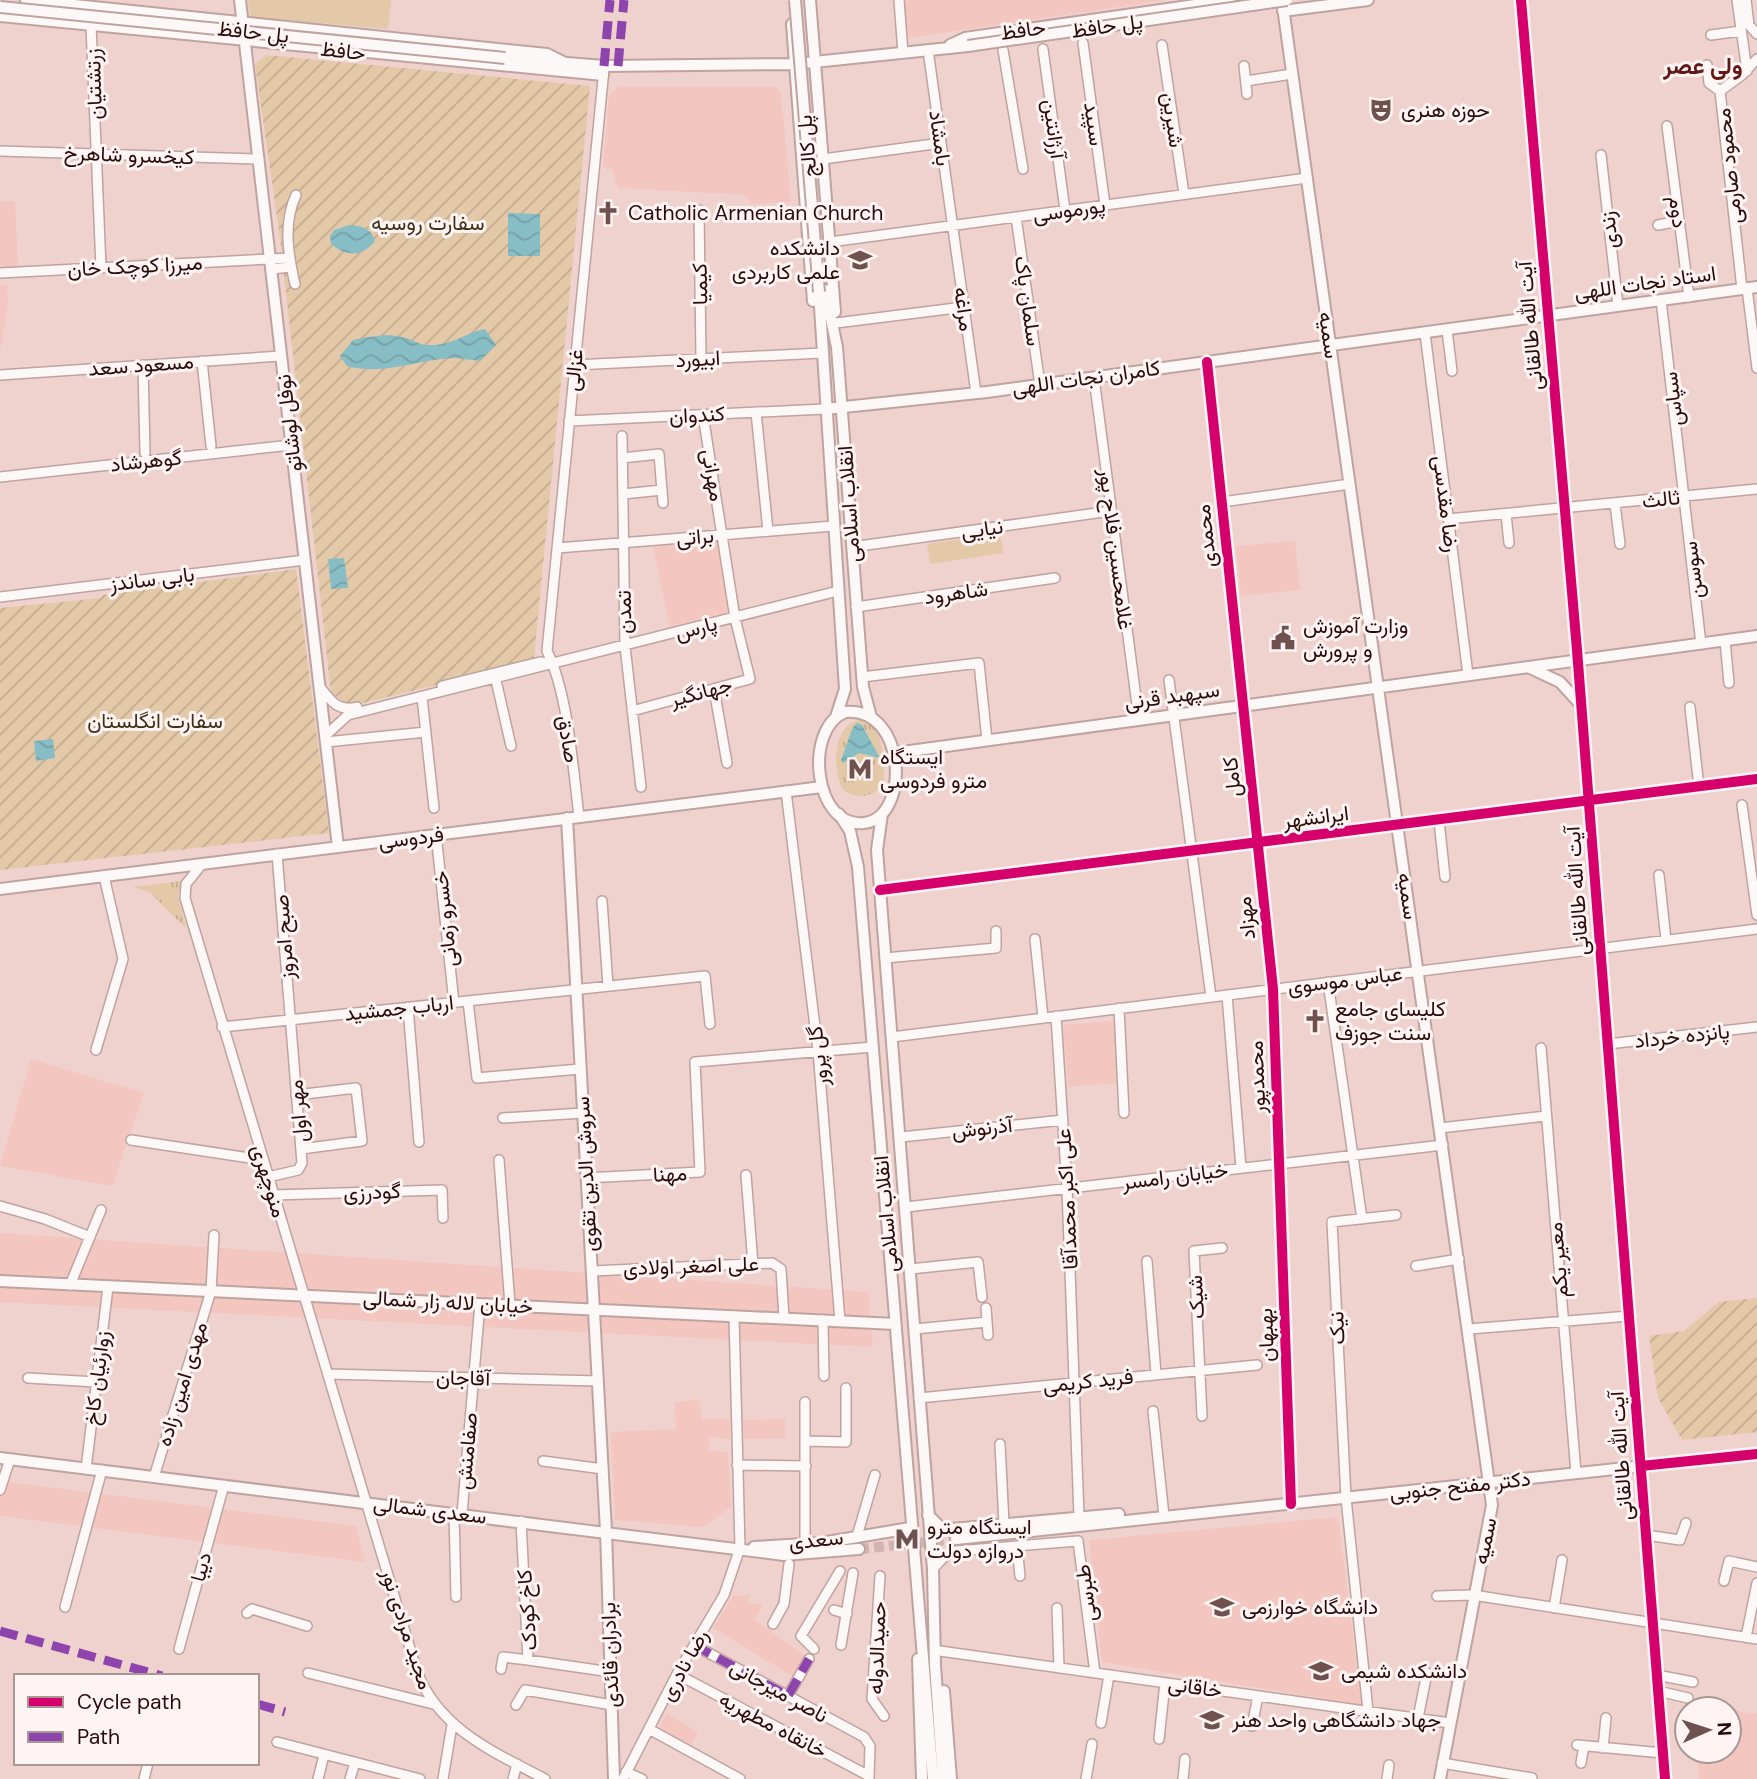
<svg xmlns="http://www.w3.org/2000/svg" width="1757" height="1779" font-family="'DM Sans',Vazirmatn,sans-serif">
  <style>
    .built { fill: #f3c6c0 }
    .grass { fill: url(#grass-tufts) }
    .park { fill: #e4c9a9 }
    .garden { fill: url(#garden-furrows) }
    .water { fill: url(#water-waves) }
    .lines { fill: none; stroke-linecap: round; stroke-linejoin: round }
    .major-tunnel { stroke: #d1b4b1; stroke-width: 10; stroke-dasharray: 10 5; stroke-linecap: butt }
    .minor-casing { stroke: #bfa39f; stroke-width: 12 }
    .major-casing { stroke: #bfa39f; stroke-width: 14 }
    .minor { stroke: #fdf8f8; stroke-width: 9 }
    .major { stroke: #fdf8f8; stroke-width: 10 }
    .major-bridge-casing { stroke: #bfa39f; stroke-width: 14; stroke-linecap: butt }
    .major-bridge { stroke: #fdf8f8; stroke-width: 10 }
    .quiet { stroke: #8e44ad; stroke-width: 9; stroke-dasharray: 18 9; stroke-linecap: butt }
    .cycleway-casing { stroke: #fef4f3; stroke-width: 15 }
    .cycleway { stroke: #d6006c; stroke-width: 10 }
    .labels { text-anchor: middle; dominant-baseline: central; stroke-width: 6; stroke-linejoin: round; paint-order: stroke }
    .street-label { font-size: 21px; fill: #2a0b0a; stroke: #fef4f3 }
    .poi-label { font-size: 21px; fill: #2a0b0a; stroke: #fef4f3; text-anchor: start }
    .park-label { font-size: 21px; fill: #3d3014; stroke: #fef4f3 }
    .neighbourhood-label { font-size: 23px; font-weight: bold; fill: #601817; stroke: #fef4f3 }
  </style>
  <defs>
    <pattern id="grass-tufts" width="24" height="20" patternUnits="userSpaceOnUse" patternTransform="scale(1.75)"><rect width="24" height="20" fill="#e4c9a9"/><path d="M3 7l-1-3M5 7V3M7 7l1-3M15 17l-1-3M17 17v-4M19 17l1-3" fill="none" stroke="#c4ab90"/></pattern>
    <pattern id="garden-furrows" width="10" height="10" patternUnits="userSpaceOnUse" patternTransform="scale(1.75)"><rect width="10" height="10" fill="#e4c9a9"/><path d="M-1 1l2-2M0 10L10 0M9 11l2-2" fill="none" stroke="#c4ab90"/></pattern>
    <pattern id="water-waves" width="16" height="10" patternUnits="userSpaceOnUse" patternTransform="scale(1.75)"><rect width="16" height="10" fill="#87bdc4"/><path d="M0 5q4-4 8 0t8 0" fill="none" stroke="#75a1a7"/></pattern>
  </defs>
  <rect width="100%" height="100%" fill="#efd2ce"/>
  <!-- built -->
  <path class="built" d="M904,0H1166L907,38Z
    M619,87H775L781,92L791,202L752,204L745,195L618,188L612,169L603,168L609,95Z
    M0,201H15L18,267L0,268Z
    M0,285H7L8,304L0,351Z
    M722,538L732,611L670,627L652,542Z
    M1295,541L1300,590L1241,596L1236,546Z
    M1115,1021L1120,1083L1068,1087L1063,1025Z
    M31,1059L144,1093L112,1186L0,1166Z
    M0,1233L868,1292L873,1347L0,1302Z
    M699,1399L702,1419H730V1439L710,1437L708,1450L728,1452L731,1507L703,1527L615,1520L611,1432L676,1429L675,1403Z
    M785,1419L786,1438L744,1439L743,1420Z
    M0,1481L356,1526L365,1562L0,1516Z
    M1338,1517L1362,1705L1102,1662L1089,1540Z
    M750,1595L748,1604H763L755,1620L806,1656L794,1677L713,1628L733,1596Z
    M1736,1711L1757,1714V1779H1699L1697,1751H1729V1718H1734Z
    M667,1714L698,1732L689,1748L658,1729Z"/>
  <!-- grass -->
  <path class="grass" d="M858,720C885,723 886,765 883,785C872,798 857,799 843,790C832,769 832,728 858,720Z
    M181,881L178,896L186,928L150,893L134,887Z"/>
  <!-- park -->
  <path class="park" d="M248,0H391L388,29L250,17Z
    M1000,533L1003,553L930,564L927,544Z"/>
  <!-- garden -->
  <path class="garden" d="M266,55L590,86L534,657L529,662L351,706L331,693L279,231L255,64Z
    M296,569L329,833L0,870V608L101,598L103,595Z
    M1757,1298V1432L1682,1440L1658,1398L1649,1336L1684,1331L1719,1302Z"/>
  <!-- water -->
  <path class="water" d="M508,213L540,214V256H508Z
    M349,225C362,226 371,228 375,241C363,257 346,257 331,244L330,236L334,230Z
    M485,329L496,345L480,361C470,360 461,358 452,358C415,360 384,376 347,366L340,356L353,340C368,337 387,333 402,337C412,339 418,345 428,345C453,346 464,333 485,329Z
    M344,558L348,588L331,589L328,559Z
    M857,723L862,725L880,758L859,753L843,763L841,760L853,727Z
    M53,739L55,758L36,761L34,741Z"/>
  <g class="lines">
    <!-- major-tunnel -->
    <path class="major-tunnel" d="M859,1549L956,1539"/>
    <!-- minor casing -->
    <g class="minor-casing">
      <path id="minor" d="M899,0L903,53
        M1737,0L1747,71
        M1746,0L1749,25L1757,34
        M91,25L101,268
        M1711,35L1741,31
        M1083,43L1105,205
        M1162,45L1184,194
        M1043,49L1065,210
        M928,50L976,393
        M1003,50L1023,169
        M1707,65L1709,83L1720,91
        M1244,66L1247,94
        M1246,81L1292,74
        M1667,126L1689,297
        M0,151L259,159
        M1601,155L1618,306
        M823,159L941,143
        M699,210L701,359
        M1016,217L1040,385
        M1658,225L1679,221
        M830,242L1307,178
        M271,269L291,267
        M0,273L290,258
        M295,284C288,254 283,223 296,195
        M1747,288L1757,368
        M1742,289L1720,91L1742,75L1757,59
        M1661,300L1701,644
        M836,323L964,307
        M1447,330L1452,371
        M1425,333L1468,675
        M202,361L211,446
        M1207,362L1273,989L1291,1504
        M143,365L145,453
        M575,365L822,353
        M0,375L281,356
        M1094,378L1139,720
        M756,412L768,531
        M569,421L825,409
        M622,436L625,646L641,787
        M622,458L659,454L663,503
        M0,477L291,445
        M623,494L662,490
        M1222,502L1350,484
        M1615,504L1620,544
        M1506,514L1509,543
        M1448,519L1757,489
        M852,547L1111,511
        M557,548L833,526
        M0,597L305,560
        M856,607L1055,578
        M1725,641L1729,683
        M495,676L511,746
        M862,677L979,663L987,740
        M1169,680L1211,997
        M442,686L540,662L551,663
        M320,687C331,701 338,712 357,707
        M714,689L727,763
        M422,697L434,808
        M1690,707L1699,787
        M632,711L750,679L735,618L703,415
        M325,736L348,715L838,591
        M326,742L426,732
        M786,791L818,1051L840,1321
        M1742,805L1757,915
        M579,816C573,769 568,693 547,651L604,69
        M1439,821L1445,877
        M436,834L454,1003
        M202,864L186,884L185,898L417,1672C440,1730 494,1752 545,1779
        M1659,875L1666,940
        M602,901L608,986
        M1035,939L1043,1018
        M885,958L996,948V931
        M1328,982L1362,1219
        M1227,995L1241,1168
        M468,1001L477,1078L580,1069
        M408,1007L419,1142
        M1119,1008L1124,1113
        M1056,1016L1067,1188L1079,1517
        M222,1027L705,976L710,1024
        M892,1037L1757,929
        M1608,1044L1757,1027
        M1541,1048L1576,1473
        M96,1050L123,959L104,876
        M296,1095L356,1088L362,1141L301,1149
        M503,1118L583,1113
        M1440,1128L1546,1116
        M901,1137L1063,1120
        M131,1140L263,1160
        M499,1160L510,1305
        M746,1175L753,1264
        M268,1177L298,1170L302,1163L277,854
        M586,1178L700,1172L695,1062L873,1047
        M273,1195L442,1190L443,1218
        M0,1206L45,1219L90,1237
        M906,1207L1443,1145
        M1147,1261L1156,1374
        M1416,1266L1459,1259
        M910,1269L978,1262L982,1297
        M592,1271L772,1263L781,1269L784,1318
        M70,1285L101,1210
        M986,1308L988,1335
        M823,1320L824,1376
        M915,1329L987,1322
        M1469,1329L1629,1316
        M328,1374L598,1381
        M28,1378L96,1382
        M919,1398L1257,1365
        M1153,1411L1164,1516
        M1202,1416L1194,1251L1222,1248
        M806,1441L846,1442V1388
        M1000,1444L1004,1524
        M543,1461L603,1469
        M737,1465L806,1466
        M86,1469L108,1287
        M154,1477L211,1291L214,1235
        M0,1490L10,1459
        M454,1513L456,1597
        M462,1514L480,1304
        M521,1521L528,1660L611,1672
        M1646,1535L1680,1540L1686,1523
        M857,1536L875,1475
        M805,1544V1402
        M1017,1546L1020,1576
        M933,1569L944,1557L956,1551L1078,1541L1095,1673
        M880,1576L872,1699L884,1716
        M1724,1581L1729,1561L1757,1567
        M1437,1596L1473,1595L1757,1639
        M65,1607L102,1470
        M1057,1608L1059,1668
        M1554,1608L1562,1560
        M834,1610L847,1614
        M247,1613L252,1609L307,1626
        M773,1624L784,1604L789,1564
        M1746,1637L1757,1583
        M694,1645L864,1737L870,1746L869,1779
        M841,1645L853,1573
        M179,1649L224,1485
        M814,1649L801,1636L840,1571
        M940,1651L1450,1723
        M501,1669L503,1657L528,1660
        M308,1673L433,1704
        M677,1674L869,1776
        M1657,1675L1693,1682
        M1658,1691L1688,1698
        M788,1696L809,1659
        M516,1705L525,1690L612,1705
        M1368,1711L1346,1498L1332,1222L1396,1215
        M1418,1718L1427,1673
        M1101,1723L1109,1675
        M1252,1726L1258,1696
        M649,1729L740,1779
        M1159,1739L1165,1683
        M277,1742L420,1779
        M1577,1745L1663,1753
        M1603,1748L1606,1718
        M1442,1763L1532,1778
        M1581,1763L1584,1746
        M626,1772L642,1779
        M144,1779L148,1763
        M318,1779L324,1755
        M350,1779L355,1762
        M443,1779L452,1725
        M513,1779L517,1764
        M623,1779L677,1674L724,1595L740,1548L734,1316
        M1086,1779L1092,1744
        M1183,1779L1185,1759
        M1387,1779L1389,1765"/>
    </g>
    <!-- major casing -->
    <g class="major-casing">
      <path id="major" d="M26,0L547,54L565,63
        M240,0L338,847
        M810,0L835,312
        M1282,0L1492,1505L1440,1779
        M1521,0L1577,650L1665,1779
        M1283,11L1368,0
        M0,16L603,75
        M792,24L813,301
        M950,45L965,38L1230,0
        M505,58L604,66L795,64L968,46
        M825,290L837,347L863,687L871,717
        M819,292L845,689L836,717
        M825,409L987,392L1757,287
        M1530,668L1560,682L1581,705
        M845,712C907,706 911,818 864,823C814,829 803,729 845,712Z
        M895,753L1757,636
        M839,814L850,831L858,867L933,1779
        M882,814L877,850L933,1569L935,1665L943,1779
        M567,818L606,1531L614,1779
        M0,889L822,787
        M880,890L1757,779
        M0,1281L895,1324
        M0,1458L784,1555L859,1549
        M928,1515L941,1528L952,1529L1119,1514
        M956,1539L1757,1454
        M754,1547L821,1543L910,1528
        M918,1659L922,1779
        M944,1691L951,1779"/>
    </g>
    <!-- minor -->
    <use href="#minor" class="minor"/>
    <!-- major -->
    <use href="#major" class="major"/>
    <!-- major-bridge casing -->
    <g class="major-bridge-casing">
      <path id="major-bridge" d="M795,0L819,292
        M0,7L505,58
        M968,46L1287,0"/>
    </g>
    <!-- major-bridge -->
    <use href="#major-bridge" class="major-bridge"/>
    <!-- quiet -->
    <path class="quiet" d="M604,66L610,0
      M618,66L624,0
      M0,1631L162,1676
      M694,1645L788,1696L809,1659
      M257,1704L285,1712"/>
    <!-- cycleway casing -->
    <g class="cycleway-casing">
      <path id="cycleway" d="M1521,0L1577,650L1665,1779
        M1207,362L1273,989L1291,1504
        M880,890L1757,779
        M1641,1466L1757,1454"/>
    </g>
    <!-- cycleway -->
    <use href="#cycleway" class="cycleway"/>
  </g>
  <!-- icons -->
  <defs>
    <g id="theatre-bare" transform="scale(1.89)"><path d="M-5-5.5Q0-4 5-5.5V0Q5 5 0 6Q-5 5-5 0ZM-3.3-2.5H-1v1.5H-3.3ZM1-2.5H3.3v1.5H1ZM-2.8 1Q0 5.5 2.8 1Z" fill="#6f514f" stroke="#fef4f3" stroke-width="2.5" paint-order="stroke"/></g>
    <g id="church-bare" transform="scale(1.89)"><path d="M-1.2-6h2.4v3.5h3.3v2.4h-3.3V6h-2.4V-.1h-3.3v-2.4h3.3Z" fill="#6f514f" stroke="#fef4f3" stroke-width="2.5" paint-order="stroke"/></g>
    <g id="university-bare" transform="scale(1.89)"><path d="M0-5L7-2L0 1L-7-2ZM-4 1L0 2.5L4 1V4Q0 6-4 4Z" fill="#6f514f" stroke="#fef4f3" stroke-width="2.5" paint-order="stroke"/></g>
    <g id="civic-bare" transform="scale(1.89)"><path d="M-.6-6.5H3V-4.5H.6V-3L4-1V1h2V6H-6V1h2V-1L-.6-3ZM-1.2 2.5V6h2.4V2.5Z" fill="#6f514f" stroke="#fef4f3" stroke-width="2.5" paint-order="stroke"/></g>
    <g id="metro-bare" transform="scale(1.89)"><path d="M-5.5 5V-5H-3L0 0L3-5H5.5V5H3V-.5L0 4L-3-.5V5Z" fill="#6f514f" stroke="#fef4f3" stroke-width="2.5" paint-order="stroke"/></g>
  </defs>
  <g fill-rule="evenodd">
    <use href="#theatre-bare" x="1381" y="110"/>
    <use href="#church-bare" x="608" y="213"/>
    <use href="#university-bare" x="860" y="260"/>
    <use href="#civic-bare" x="1283" y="638"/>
    <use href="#metro-bare" x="860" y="769"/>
    <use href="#church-bare" x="1315" y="1021"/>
    <use href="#metro-bare" x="907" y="1539"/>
    <use href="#university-bare" x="1222" y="1607"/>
    <use href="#university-bare" x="1321" y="1671"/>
    <use href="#university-bare" x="1212" y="1720"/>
  </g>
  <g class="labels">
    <!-- street labels -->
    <g class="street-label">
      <text transform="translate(1107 26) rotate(-8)">پل حافظ</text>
      <text transform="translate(1023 30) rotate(-8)">حافظ</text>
      <text transform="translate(253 32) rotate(6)">پل حافظ</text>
      <text transform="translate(343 51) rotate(6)">حافظ</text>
      <text transform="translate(94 84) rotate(-92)">زرتشتیان</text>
      <text transform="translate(1173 120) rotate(82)">شیرین</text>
      <text transform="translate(1094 124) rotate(82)">سپید</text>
      <text transform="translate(1054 129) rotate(82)">آرژانتین</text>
      <text transform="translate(940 138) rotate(82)">بامشاد</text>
      <text transform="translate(807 146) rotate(-95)">پل کالج</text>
      <text transform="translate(129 155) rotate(2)">کیخسرو شاهرخ</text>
      <text transform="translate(1729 166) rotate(-96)">محمود صارمی</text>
      <text transform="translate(1069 210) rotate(-8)">پورموسی</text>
      <text transform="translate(1678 212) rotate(83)">دوم</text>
      <text transform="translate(1609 230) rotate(-96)">زندی</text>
      <text transform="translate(135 266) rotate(-3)">میرزا کوچک خان</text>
      <text transform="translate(1645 283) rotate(-8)">استاد نجات اللهی</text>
      <text transform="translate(700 284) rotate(-91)">کیمیا</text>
      <text transform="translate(1028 301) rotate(82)">سلمان پاک</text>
      <text transform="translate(964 309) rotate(82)">مراغه</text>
      <text transform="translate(1530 326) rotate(-95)">آیت الله طالقانی</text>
      <text transform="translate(1329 335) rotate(82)">سمیه</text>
      <text transform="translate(698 359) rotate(-3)">ابیورد</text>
      <text transform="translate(141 365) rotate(-4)">مسعود سعد</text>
      <text transform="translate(574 370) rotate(-84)">غزالی</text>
      <text transform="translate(1086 378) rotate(-8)">کامران نجات اللهی</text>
      <text transform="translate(1673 399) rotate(-97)">سپاس</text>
      <text transform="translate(697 415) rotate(-3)">کندوان</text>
      <text transform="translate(289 423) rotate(-97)">نوفل لوشاتو</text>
      <text transform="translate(146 461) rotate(-6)">گوهرشاد</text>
      <text transform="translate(713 475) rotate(80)">مهرانی</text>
      <text transform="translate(1661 499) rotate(-6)">ثالث</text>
      <text transform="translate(849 504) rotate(-94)">انقلاب اسلامی</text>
      <text transform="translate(1446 504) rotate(83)">رضا مقدسی</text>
      <text transform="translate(982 529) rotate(-8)">نیایی</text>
      <text transform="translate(1206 536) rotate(-96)">محمدی</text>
      <text transform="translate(695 537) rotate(-5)">براتی</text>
      <text transform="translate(1116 549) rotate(83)">غلامحسین فلاح‌ پور</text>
      <text transform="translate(1693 570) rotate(-97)">سوسن</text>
      <text transform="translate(152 579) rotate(-7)">بابی ساندز</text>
      <text transform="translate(956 593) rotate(-8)">شاهرود</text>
      <text transform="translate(624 612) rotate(-91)">تمدن</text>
      <text transform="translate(696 628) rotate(-15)">پارس</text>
      <text transform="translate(701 692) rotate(-15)">جهانگیر</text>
      <text transform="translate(1172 696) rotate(-8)">سپهبد قرنی</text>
      <text transform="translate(568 739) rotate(80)">صادق</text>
      <text transform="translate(1232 777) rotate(-96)">کامل</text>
      <text transform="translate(1316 817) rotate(-7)">ایرانشهر</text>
      <text transform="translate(411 838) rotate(-7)">فردوسی</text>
      <text transform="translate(1577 891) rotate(-94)">آیت الله طالقانی</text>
      <text transform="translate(1408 896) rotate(82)">سمیه</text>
      <text transform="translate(1246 918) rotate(-96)">مهزاد</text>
      <text transform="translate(445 919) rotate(-96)">خسرو زمانی</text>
      <text transform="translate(284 937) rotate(-94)">صبح امروز</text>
      <text transform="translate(1345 980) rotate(-7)">عباس موسوی</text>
      <text transform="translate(399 1008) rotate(-6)">ارباب جمشید</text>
      <text transform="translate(1682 1036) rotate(-6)">پانزده خرداد</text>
      <text transform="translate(818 1056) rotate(-96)">گل پرور</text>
      <text transform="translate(1257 1077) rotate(-92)">محمدپور</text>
      <text transform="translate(298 1111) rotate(-95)">مهر اول</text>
      <text transform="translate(982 1128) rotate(-6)">آذرنوش</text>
      <text transform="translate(586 1174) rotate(-93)">سروش الدین تقوی</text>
      <text transform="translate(670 1174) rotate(-3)">مهنا</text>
      <text transform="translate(1175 1176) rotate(-7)">خیابان رامسر</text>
      <text transform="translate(269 1181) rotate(73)">منوچهری</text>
      <text transform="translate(372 1192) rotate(-2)">گودرزی</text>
      <text transform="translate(1067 1199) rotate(-93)">علی اکبر محمدآقا</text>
      <text transform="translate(886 1214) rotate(-95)">انقلاب اسلامی</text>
      <text transform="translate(1558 1260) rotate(-95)">معیر یکم</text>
      <text transform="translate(691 1266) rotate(-2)">علی اصغر اولادی</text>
      <text transform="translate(1196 1297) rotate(-93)">شیک</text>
      <text transform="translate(448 1302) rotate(3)">خیابان لاله زار شمالی</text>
      <text transform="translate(1337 1328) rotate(-93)">نیک</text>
      <text transform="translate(1266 1335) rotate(-92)">بهبهان</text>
      <text transform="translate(97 1378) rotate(-83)">زوارئیان کاخ</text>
      <text transform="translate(463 1378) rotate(1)">آقاجان</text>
      <text transform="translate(1088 1381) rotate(-6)">فرید کریمی</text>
      <text transform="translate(182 1384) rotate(-73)">مهدی امین زاده</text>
      <text transform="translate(467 1451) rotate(-85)">صفامنش</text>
      <text transform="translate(1621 1456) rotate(-94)">آیت الله طالقانی</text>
      <text transform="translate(1460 1486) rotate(-6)">دکتر مفتح جنوبی</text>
      <text transform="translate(430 1510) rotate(7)">سعدی شمالی</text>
      <text transform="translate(816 1540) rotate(-6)">سعدی</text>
      <text transform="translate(1485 1541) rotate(-78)">سمیه</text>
      <text transform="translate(201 1567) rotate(-75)">دیبا</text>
      <text transform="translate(1086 1593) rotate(-97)">طبرسی</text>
      <text transform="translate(527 1610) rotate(-94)">کاخ کودک</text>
      <text transform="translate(407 1629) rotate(72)">مجید مرادی نور</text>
      <text transform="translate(877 1648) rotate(-88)">حمیدالدوله</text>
      <text transform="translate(610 1655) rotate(-92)">برادران قائدی</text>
      <text transform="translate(684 1665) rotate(-61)">رضا نادری</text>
      <text transform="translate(1195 1687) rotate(8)">خاقانی</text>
      <text transform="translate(779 1691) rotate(29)">ناصر میرجانی</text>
      <text transform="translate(773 1725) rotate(28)">خانقاه مطهریه</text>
    </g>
    <!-- poi labels -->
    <g class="poi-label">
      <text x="1401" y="110">حوزه هنری</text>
      <text x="628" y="213">Catholic Armenian Church</text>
      <text x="840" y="248" text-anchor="end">دانشکده<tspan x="840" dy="24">علمی کاربردی</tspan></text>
      <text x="1303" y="626">وزارت آموزش<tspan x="1303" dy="24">و پرورش</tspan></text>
      <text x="880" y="757">ایستگاه<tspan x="880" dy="24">مترو فردوسی</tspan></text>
      <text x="1335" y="1009">کلیسای جامع<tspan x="1335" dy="24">سنت جوزف</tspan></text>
      <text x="927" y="1527">ایستگاه مترو<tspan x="927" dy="24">دروازه دولت</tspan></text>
      <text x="1242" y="1607">دانشگاه خوارزمی</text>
      <text x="1341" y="1671">دانشکده شیمی</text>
      <text x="1232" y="1720">جهاد دانشگاهی واحد هنر</text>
    </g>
    <!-- park labels -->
    <g class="park-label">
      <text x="428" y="223">سفارت روسیه</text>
      <text x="155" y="721">سفارت انگلستان</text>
    </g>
    <!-- neighbourhood labels -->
    <g class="neighbourhood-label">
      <text x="1703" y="66">ولی عصر</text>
    </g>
  </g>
  <!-- legend -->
  <rect x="14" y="1674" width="245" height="91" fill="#fef4f3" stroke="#a99796" stroke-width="2"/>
  <rect x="28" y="1697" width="35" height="10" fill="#d6006c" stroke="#a99796" stroke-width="2"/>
  <text x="77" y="1709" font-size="21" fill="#2a0b0a">Cycle path</text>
  <rect x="28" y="1732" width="35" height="10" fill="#8e44ad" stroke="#a99796" stroke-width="2"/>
  <text x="77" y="1744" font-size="21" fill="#2a0b0a">Path</text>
  <!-- north arrow -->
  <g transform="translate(1708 1730) rotate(87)"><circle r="33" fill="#fef4f3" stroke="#a99796" stroke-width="2"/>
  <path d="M0-5L12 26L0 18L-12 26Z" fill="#6f514f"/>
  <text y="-10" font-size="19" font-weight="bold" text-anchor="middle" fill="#2a0b0a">N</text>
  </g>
</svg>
